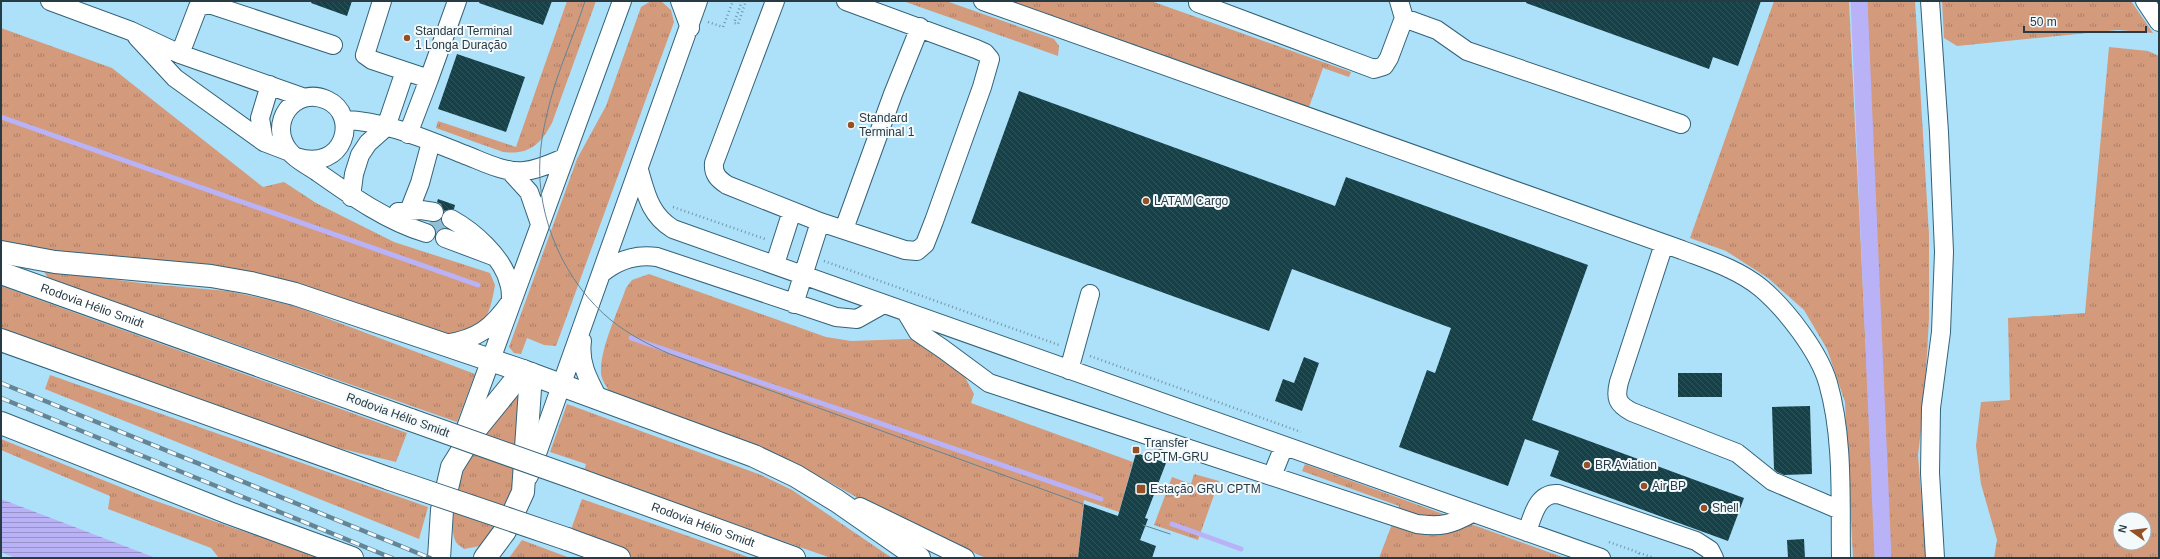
<svg xmlns="http://www.w3.org/2000/svg" width="2160" height="559" font-family="Helvetica,sans-serif">
  <style>
    .grass { fill: url(#grass-tufts); fill-rule: evenodd }
    .water { fill: url(#water-rules) }
    .lines { fill: none; stroke-linecap: round; stroke-linejoin: round }
    .stream { stroke: #bab2f7; stroke-width: 5 }
    .canal { stroke: #bab2f7; stroke-width: 17 }
    .building { fill: url(#building-back-hatch) }
    .minor-tunnel { stroke: #92bfd5; stroke-width: 18; stroke-dasharray: 18 9; stroke-linecap: butt }
    .minor-casing { stroke: #336379; stroke-width: 20 }
    .major-casing { stroke: #336379; stroke-width: 24 }
    .path { stroke: #7196a8; stroke-width: 2.5; stroke-dasharray: 1 3; stroke-linecap: butt }
    .minor { stroke: #fff; stroke-width: 18 }
    .major { stroke: #fff; stroke-width: 22 }
    .tram { stroke: #638595; stroke-width: 1 }
    .rail-casing { stroke: #638595; stroke-width: 4.5 }
    .rail { stroke: #f4f9fc; stroke-width: 3; stroke-dasharray: 9; stroke-linecap: butt }
    .major-bridge-casing { stroke: #336379; stroke-width: 24; stroke-linecap: butt }
    .major-bridge { stroke: #fff; stroke-width: 22 }
    .poi-dot { fill: #955026; stroke: #f4f9fc; stroke-width: 1.5 }
    .labels { text-anchor: middle; dominant-baseline: central; stroke-width: 4; stroke-linejoin: round; paint-order: stroke }
    .poi-label { font-size: 12px; fill: #273b45; stroke: #f4f9fc; text-anchor: start }
    .street-label { font-size: 12px; fill: #273b45; stroke: #f4f9fc }
  </style>
  <defs>
    <pattern id="grass-tufts" width="24" height="20" patternUnits="userSpaceOnUse"><rect width="24" height="20" fill="#d49a7c"/><path d="M3 7l-1-3M5 7V3M7 7l1-3M15 17l-1-3M17 17v-4M19 17l1-3" fill="none" stroke="#ac7f67"/></pattern>
    <pattern id="water-rules" width="6" height="5" patternUnits="userSpaceOnUse"><rect width="6" height="5" fill="#bab2f7"/><path d="M0 2.5h6" fill="none" stroke="#9792ca"/></pattern>
    <pattern id="building-back-hatch" width="6" height="6" patternUnits="userSpaceOnUse"><rect width="6" height="6" fill="#164148"/><path d="M-1 5l2 2M0 0l6 6M5-1l2 2" fill="none" stroke="#2f555b"/></pattern>
  </defs>
  <rect width="100%" height="100%" fill="#ade0f9"/>
  <!-- grass -->
  <path class="grass" d="M567,1H596L552,123C540,145 529,155 503,152L436,128L438,121L516,147Z
    M651,1H661L671,10L674,22L556,346L544,345L527,338L521,354L514,353L509,347L577,159L606,106L641,7Z
    M903,1H946L1054,39L1059,46L1058,56Z
    M995,1H1151L1351,72L1349,77L1323,68L1309,107L1299,111Z
    M1774,1H1849L1876,558H1853L1845,402L1827,349L1804,310L1768,278L1726,251L1690,238Z
    M1867,1H1915L1929,235V319L1924,405L1918,455L1926,558H1889Z
    M1942,1H2131L2153,33L2118,30L1957,46L1944,38Z
    M1,28L112,68L263,187L284,182L316,203L394,242L490,273L495,285C489,319 486,324 454,336L265,280L59,255L1,244Z
    M2109,47L2148,51L2159,56V558H1994L1997,540L1981,484L1976,446L1981,402L2010,400L2008,318L2085,313ZM2120,519H2144V543H2120Z
    M43,270L148,284L228,291L265,299L297,307L475,374L457,422L48,278Z
    M649,274L826,337L851,341L936,338L945,340L974,394L971,403L1133,462L1119,512L1084,500L1078,558H986L890,516L826,480L766,451L610,392C606,386 600,378 601,370C601,347 618,311 626,288L632,280Z
    M1,286L407,433L396,462L326,445L1,328Z
    M50,375L428,507L419,539L45,389Z
    M518,397L523,404L515,484L489,539L480,546L464,549C461,546 456,544 455,540C446,522 468,449 479,432C489,417 503,407 518,397Z
    M567,404L761,475L792,490L892,558H831L584,471L586,464L550,452Z
    M1,439L150,499L320,558H219L211,548L108,509L110,496L1,450Z
    M1305,464L1565,558H1379L1399,506L1302,471Z
    M1194,474L1219,481L1198,540L1154,525L1172,477L1191,484Z
    M582,499L751,558H635L569,535Z
    M522,540L570,558H509Z"/>
  <!-- water -->
  <path class="water" d="M1,499L156,558H15L1,552Z"/>
  <g class="lines">
    <!-- stream -->
    <path class="stream" d="M1,117L478,285
      M631,338L1101,499
      M1172,524L1241,549"/>
    <!-- canal -->
    <path class="canal" d="M1859,1L1883,558"/>
  </g>
  <!-- building -->
  <path class="building" d="M312,1H352L347,16L311,3Z
    M480,1H552L543,25L479,3Z
    M1526,1H1761L1738,66L1713,57L1709,69L1526,3Z
    M457,54L525,77L506,132L438,109Z
    M1019,91L1335,206L1346,177L1588,265L1532,420L1744,498L1728,541L1550,476L1559,451L1525,439L1508,486L1399,447L1427,370L1435,373L1451,328L1292,269L1269,331L971,223Z
    M438,199L455,205L454,209L444,211L441,204L437,202Z
    M1304,357L1319,363L1302,411L1275,401L1283,379L1294,383Z
    M1678,373H1722V397H1678Z
    M1810,406L1812,474L1784,475L1777,472L1774,469L1772,407Z
    M1136,453L1166,463L1145,518L1148,519L1140,540L1156,546L1152,558H1078L1084,504L1118,516Z
    M1804,539L1805,558H1788L1787,540Z"/>
  <g class="lines">
    <!-- minor-tunnel -->
    <path class="minor-tunnel" d="M430,222L448,229"/>
    <!-- minor casing -->
    <g class="minor-casing">
      <path id="minor" d="M50,1L131,31L180,54L302,97
        M382,1L365,55L372,60L429,79L457,1
        M680,1L690,28
        M775,1L714,163C713,174 718,179 727,185L820,222L905,250L917,251L925,244L934,221L982,87L990,59L985,53L976,49L846,1
        M983,1L1682,250C1708,260 1738,269 1761,288C1786,309 1819,352 1828,383C1844,439 1840,501 1841,558
        M1930,1L1939,132L1944,252L1941,332L1931,408L1930,473L1935,558
        M2145,1L2159,22
        M1198,3L1374,69L1384,66L1389,58L1404,18L1399,1
        M1404,18L1437,30L1467,51L1681,124
        M137,37L175,78L264,142L290,152
        M180,54L198,7L209,4L333,45
        M344,120C385,121 425,139 463,154C482,161 503,173 524,171C538,170 552,163 564,158
        M408,134L429,79
        M264,142L260,118L270,85
        M296,157C345,173 360,115 327,100C294,85 267,124 289,151C295,159 307,165 316,171C350,195 386,221 426,233
        M509,170L529,192L540,224
        M639,170C646,194 650,215 673,229L1601,558
        M351,197L354,174L360,155L368,143L386,127L405,71
        M398,212L421,210L434,212
        M404,224L420,183L431,142
        M844,229L893,94L920,27
        M445,238L493,256
        M1664,244L1619,382C1615,398 1617,404 1632,412L1737,453L1772,481L1840,510
        M775,264L792,211
        M602,273C618,260 636,254 657,257L836,317L857,319L882,305
        M794,304L820,222
        M906,312L918,332L943,349L989,383L1417,524C1441,527 1451,525 1472,513
        M582,341C579,363 588,379 598,398
        M445,344C478,339 492,328 511,301C511,295 511,288 509,283C503,257 473,231 451,219
        M1069,370L1090,294
        M460,444L622,1
        M529,476L698,1
        M1272,476L1284,446
        M860,507L965,558
        M1527,532C1533,515 1537,493 1558,494L1696,541L1710,550L1714,558"/>
    </g>
    <!-- major casing -->
    <g class="major-casing">
      <g id="major">
        <path d="M1,252L55,262L211,276L251,283L295,294L523,371L754,456L796,476L837,501L919,558"/>
        <path id="s1" d="M1,273L411,420"/>
        <path d="M1,340L390,479"/>
        <path d="M1,423L229,513L352,558"/>
        <path id="s2" d="M580,480L794,558"/>
        <path d="M567,539L619,558"/>
        <path d="M439,558L442,510L452,467L475,430L523,371"/>
        <path d="M485,558L505,531L523,492L531,374"/>
      </g>
    </g>
    <!-- path -->
    <path class="path" d="M742,1L734,23L738,24L746,1
      M708,22L723,27L733,1
      M673,207L765,239
      M824,261L1059,345
      M1090,356L1301,432
      M1609,542L1654,558
      M1637,558L1639,553"/>
    <!-- minor -->
    <use href="#minor" class="minor"/>
    <!-- major -->
    <use href="#major" class="major"/>
    <!-- tram -->
    <path class="tram" d="M585,1C575,33 560,65 551,98C546,117 541,138 540,158C536,218 565,283 612,321C630,335 649,345 670,354L1083,504
      M1143,525L1170,534"/>
    <!-- rail casing -->
    <g class="rail-casing">
      <path id="rail" d="M1,383L430,558
        M1,398L392,558"/>
    </g>
    <!-- rail -->
    <use href="#rail" class="rail"/>
    <!-- major-bridge casing -->
    <g class="major-bridge-casing">
      <path id="major-bridge" d="M411,420L580,480
        M390,479L567,539"/>
    </g>
    <!-- major-bridge -->
    <use href="#major-bridge" class="major-bridge"/>
  </g>
  <!-- markers -->
  <g class="poi-dot">
    <circle cx="407" cy="38" r="4"/>
    <circle cx="851" cy="125" r="4"/>
    <circle cx="1146" cy="201" r="4"/>
    <rect x="1132" y="446" width="8" height="8" rx="2"/>
    <circle cx="1587" cy="465" r="4"/>
    <circle cx="1644" cy="486" r="4"/>
    <rect x="1136" y="484" width="10" height="10" rx="2"/>
    <circle cx="1704" cy="508" r="4"/>
  </g>
  <g class="labels">
    <!-- poi labels -->
    <g class="poi-label">
      <text x="415" y="31">Standard Terminal<tspan x="415" dy="14">1 Longa Duração</tspan></text>
      <text x="859" y="118">Standard<tspan x="859" dy="14">Terminal 1</tspan></text>
      <text x="1154" y="201">LATAM Cargo</text>
      <text x="1144" y="443">Transfer<tspan x="1144" dy="14">CPTM-GRU</tspan></text>
      <text x="1595" y="465">BR Aviation</text>
      <text x="1652" y="486">Air BP</text>
      <text x="1150" y="489">Estação GRU CPTM</text>
      <text x="1712" y="508">Shell</text>
    </g>
    <!-- street labels -->
    <g class="street-label">
      <text stroke="none"><textPath href="#s1" startOffset="97">Rodovia Hélio Smidt</textPath></text>
      <text transform="translate(398 415) rotate(20)">Rodovia Hélio Smidt</text>
      <text stroke="none"><textPath href="#s2" startOffset="131">Rodovia Hélio Smidt</textPath></text>
    </g>
  </g>
  <!-- border -->
  <rect width="2160" height="559" fill="none" stroke="#273b45" stroke-width="4"/>
  <!-- north arrow -->
  <g transform="translate(2132 531) rotate(284)"><circle r="19" fill="#f4f9fc" stroke="#a2adb3"/>
  <path d="M0-3L7 15L0 10L-7 15Z" fill="#955026"/>
  <text y="-6" font-size="11" font-weight="bold" text-anchor="middle" fill="#273b45">N</text>
  </g>
  <!-- scale -->
  <path d="M2024 26v6h122v-6" fill="none" stroke="#273b45" stroke-width="2"/>
  <text x="2030" y="26" font-size="12" fill="#273b45" stroke="#f4f9fc" stroke-width="3" paint-order="stroke">50 m</text>
</svg>
